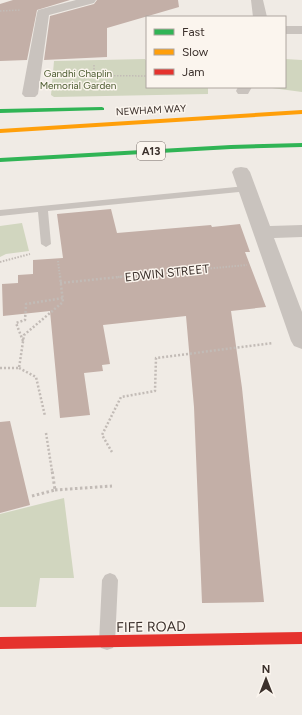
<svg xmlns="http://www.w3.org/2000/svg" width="302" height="715" font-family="Figtree,sans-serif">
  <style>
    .green { fill: #d1d6bf }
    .building { fill: #c3afa7 }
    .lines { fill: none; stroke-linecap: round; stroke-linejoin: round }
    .path-far3 { stroke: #c2bbb6; stroke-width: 1.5; stroke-dasharray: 1.5 1.5; stroke-linecap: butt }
    .path-far2 { stroke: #c2bbb6; stroke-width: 2; stroke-dasharray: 1.5 1.5; stroke-linecap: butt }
    .path-far1 { stroke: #c2bbb6; stroke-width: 2.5; stroke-dasharray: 2 2; stroke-linecap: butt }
    .path { stroke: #c2bbb6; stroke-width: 3; stroke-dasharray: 2.5 2.5; stroke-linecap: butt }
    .lane { fill: #c9c3be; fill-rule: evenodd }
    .street { fill: #c9c3be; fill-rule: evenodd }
    .fast { fill: #30b455; fill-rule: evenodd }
    .slow { fill: #ff9f0a; fill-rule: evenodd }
    .jam { fill: #e5322d; fill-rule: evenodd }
    .labels { text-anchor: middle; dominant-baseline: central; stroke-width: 3; stroke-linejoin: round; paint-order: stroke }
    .far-park-label { font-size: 10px; fill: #4a5a2e; stroke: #fbf5ee }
    .far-street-label { font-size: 10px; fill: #3b302b; stroke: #fbf5ee }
    .shield { fill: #fbf5ee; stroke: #756b66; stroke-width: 1 }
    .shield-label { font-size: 11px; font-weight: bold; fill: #3b302b }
    .street-label { font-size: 12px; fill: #3b302b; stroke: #fbf5ee }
    .near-street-label { font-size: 14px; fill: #3b302b; stroke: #fbf5ee }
  </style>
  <rect width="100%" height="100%" fill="#f0ebe5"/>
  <!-- green -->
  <path class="green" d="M145,59L147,62V87H208V94L54,97L51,95L54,61Z
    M285,59L302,60V92L272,88L285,87Z
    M22,223L29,251L6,254L0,257V226Z
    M64,498L74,578H40L36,607H0V514Z"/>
  <!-- building -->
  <path class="building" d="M13,0H70L37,10L27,60L0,61V4Z
    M97,0H178L179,7L107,28V57L44,60L50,16L94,4Z
    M111,209L117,233L211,225L212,227L240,224L250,252H245L266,307L231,311L242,388L264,602L202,603L194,407L186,316L103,325L110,364L102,365L103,371L84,373L90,415L60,418L50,311L3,316L2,284L18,283V275L33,274V260L63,258L57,214Z
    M10,421L30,505L0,513V422Z"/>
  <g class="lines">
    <!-- path-far3 -->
    <path class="path-far3" d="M0,11L21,10
      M94,65V75
      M57,75L147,76"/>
    <!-- path-far2 -->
    <path class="path-far2" d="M58,261L60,277
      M0,262L30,254
      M118,277L247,265"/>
    <!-- path-far1 -->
    <path class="path-far1" d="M60,283L129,276
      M23,341L16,323L25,320L26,304L63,298
      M0,368H19L24,335L63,302L60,276
      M19,368L36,377L45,416
      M46,433L52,471
      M112,452L102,435L121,397L155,391L156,358L273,343"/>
    <!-- path -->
    <path class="path" d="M55,490L112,486
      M32,496L55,490L52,470"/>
    <!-- lane -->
    <path class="lane" d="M246,186L251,189L249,191L48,211L51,244L46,247L41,244L38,212L0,216V210Z
      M110,573L115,575L118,580L115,642L113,648L107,650L101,648L99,642L102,580L105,575Z"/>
    <!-- street -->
    <path class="street" d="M76,0H96L94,3L49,15L38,94L35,97H25L22,94L37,13L38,10Z
      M251,0H263L267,17H253Z
      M285,26H302V34H285Z
      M238,87H252L248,94H238L236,91Z
      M241,167L247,168L250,172L270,226L302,225V237L274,238L302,312V349L294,346L291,341L232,172L235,168Z"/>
    <!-- fast -->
    <path class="fast" d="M102,107L104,108V110L0,113V109Z
      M302,143V147L231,149L0,162V158L231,145Z"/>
    <!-- slow -->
    <path class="slow" d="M302,110V114L0,133V129Z"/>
    <!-- jam -->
    <path class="jam" d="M302,632V644L0,649V637Z"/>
  </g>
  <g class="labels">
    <!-- far-park labels -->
    <g class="far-park-label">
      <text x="78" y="73">Gandhi Chaplin<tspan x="78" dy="12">Memorial Garden</tspan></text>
    </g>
    <!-- far-street labels -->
    <g class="far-street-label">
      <text transform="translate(151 110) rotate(-3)">NEWHAM WAY</text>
    </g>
    <!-- shield labels -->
    <rect class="shield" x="137" y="142" width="28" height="18" rx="3"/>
    <g class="shield-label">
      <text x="151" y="151">A13</text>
    </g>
    <!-- street labels -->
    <g class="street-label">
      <text transform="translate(167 273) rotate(-6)">EDWIN STREET</text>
    </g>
    <!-- near-street labels -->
    <g class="near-street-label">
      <text transform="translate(151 627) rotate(-1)">FIFE ROAD</text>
    </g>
  </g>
  <!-- legend -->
  <rect x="146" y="16" width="140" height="72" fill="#fbf5ee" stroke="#aea6a0"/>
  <rect x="154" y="29" width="20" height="6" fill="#30b455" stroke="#aea6a0"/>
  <text x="182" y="36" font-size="12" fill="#3b302b">Fast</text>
  <rect x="154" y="49" width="20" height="6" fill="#ff9f0a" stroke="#aea6a0"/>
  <text x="182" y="56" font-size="12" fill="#3b302b">Slow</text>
  <rect x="154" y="69" width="20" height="6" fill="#e5322d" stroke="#aea6a0"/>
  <text x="182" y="76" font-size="12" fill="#3b302b">Jam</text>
  <!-- north arrow -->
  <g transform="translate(266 679)" stroke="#fbf5ee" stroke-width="3" paint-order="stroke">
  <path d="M0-3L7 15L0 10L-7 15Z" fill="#3b302b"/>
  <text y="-6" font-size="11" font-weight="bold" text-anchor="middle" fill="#3b302b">N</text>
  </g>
</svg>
